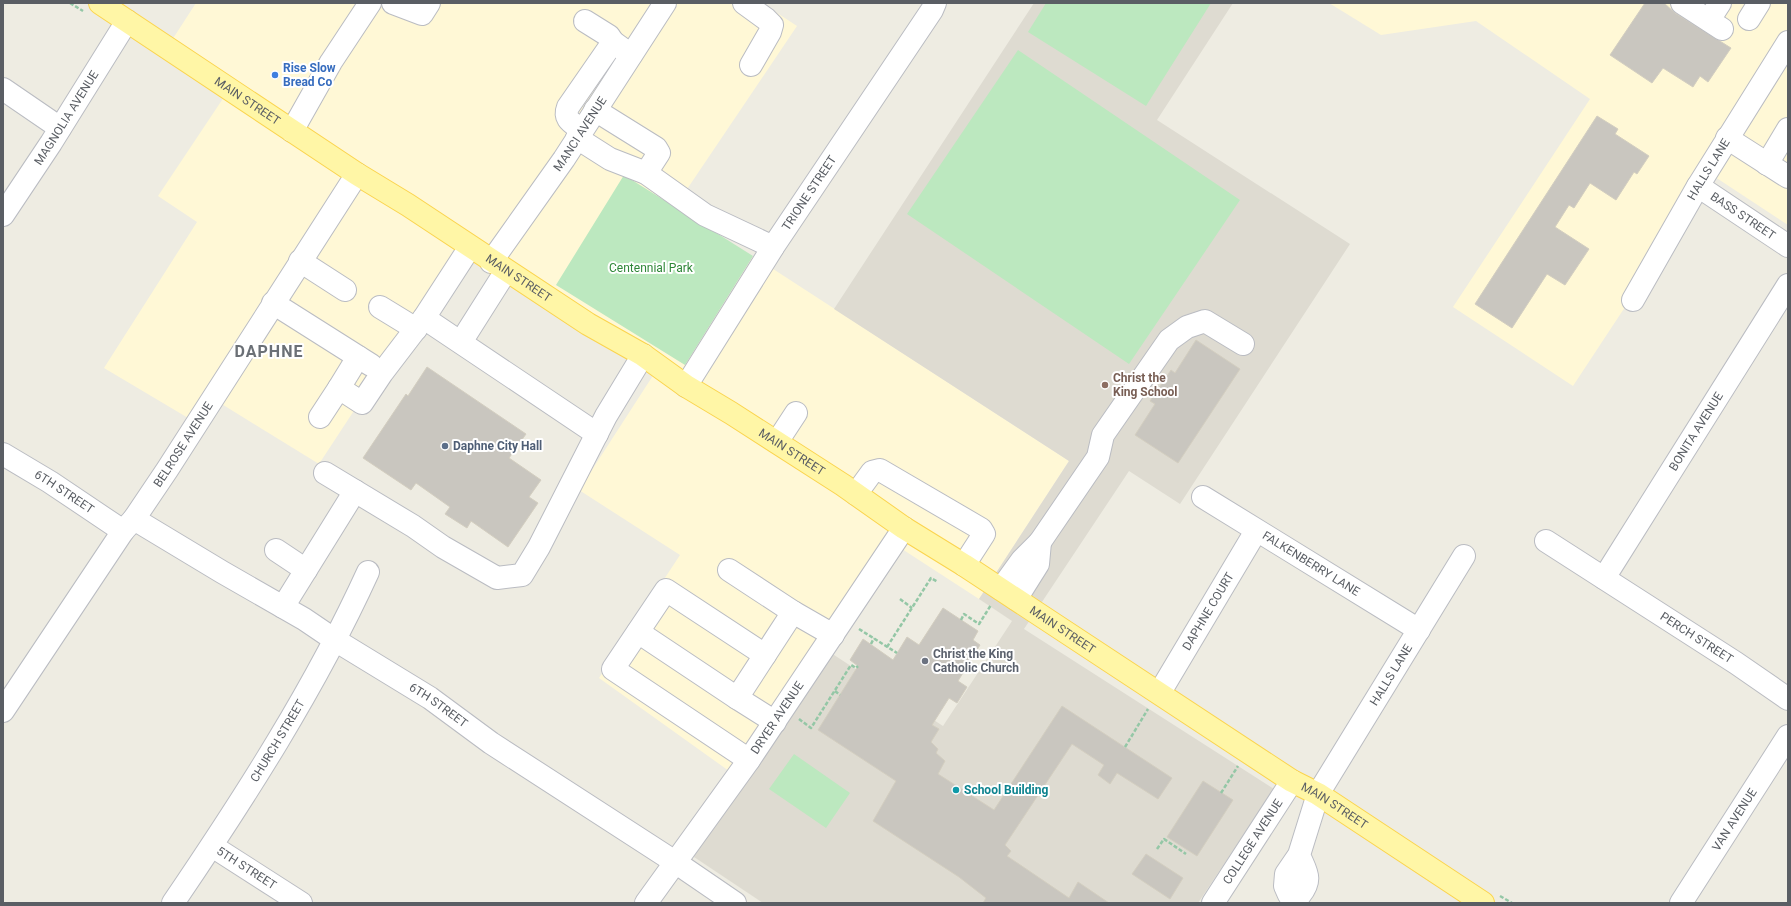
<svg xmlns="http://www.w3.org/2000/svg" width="1791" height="906" font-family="Roboto,sans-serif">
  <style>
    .commercial { fill: #fff8d6 }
    .education { fill: #dedbd1 }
    .green { fill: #bce8bf }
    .building { fill: #c9c6bf; stroke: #d3cec0 }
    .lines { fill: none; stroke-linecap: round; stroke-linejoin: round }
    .minor-casing { stroke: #babcc2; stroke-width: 24 }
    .major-casing { stroke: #fbd44e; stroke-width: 24 }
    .path { stroke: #94c7a6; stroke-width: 2.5; stroke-dasharray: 4 2; stroke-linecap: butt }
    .minor { stroke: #fff; stroke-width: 22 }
    .major { stroke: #fff6a6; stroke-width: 22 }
    .shop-dot { fill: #3f7fe0; stroke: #fff; stroke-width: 1.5 }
    .education-dot { fill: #8d6e63; stroke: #fff; stroke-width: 1.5 }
    .service-dot { fill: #5c6f8a; stroke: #fff; stroke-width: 1.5 }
    .worship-dot { fill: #6b7280; stroke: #fff; stroke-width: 1.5 }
    .culture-dot { fill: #0f9aa8; stroke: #fff; stroke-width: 1.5 }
    .labels { text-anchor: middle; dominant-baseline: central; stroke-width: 4; stroke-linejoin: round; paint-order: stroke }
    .shop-label { font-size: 12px; font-weight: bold; fill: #366cbe; stroke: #fff; text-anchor: start }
    .street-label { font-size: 12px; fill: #5a5e64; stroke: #fff }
    .park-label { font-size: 12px; fill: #2f8738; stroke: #fff }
    .education-label { font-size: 12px; font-weight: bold; fill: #785e54; stroke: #fff; text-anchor: start }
    .service-label { font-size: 12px; font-weight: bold; fill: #4e5e75; stroke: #fff; text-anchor: start }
    .worship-label { font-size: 12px; font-weight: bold; fill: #5b616d; stroke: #fff; text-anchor: start }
    .culture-label { font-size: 12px; font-weight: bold; fill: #0d838f; stroke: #fff; text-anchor: start }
    .district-label { font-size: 16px; font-weight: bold; letter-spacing: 1px; fill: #6b7076; stroke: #fff }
  </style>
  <rect width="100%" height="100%" fill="#eeece2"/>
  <!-- commercial -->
  <path class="commercial" d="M196,3H762L797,26L675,207L624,176L685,365L753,256L1069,461L979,599L902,549L743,781L599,678L680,555L579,490L654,374L460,249L319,464L220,403L205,428L104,368L197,222L158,196L234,82L172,40Z
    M1329,3H1788V225L1712,175L1573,386L1453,307L1590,99L1476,21L1381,35Z"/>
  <!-- education -->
  <path class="education" d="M1034,3H1233L1157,120L1350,244L1180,504L1129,471L1024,629L1274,789L1198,903H763L691,855L831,653L943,726L1012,621L979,599L1069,461L834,309Z"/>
  <!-- green -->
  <path class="green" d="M1046,3H1211L1146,106L1028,32Z
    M1018,50L1240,200L1129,364L907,214Z
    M624,175L753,256L685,365L556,285Z
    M794,754L850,793L826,828L769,789Z"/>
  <!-- building -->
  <path class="building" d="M1645,3H1664L1675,13L1731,48L1708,82L1700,76L1693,87L1663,68L1652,83L1610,55Z
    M1597,116L1618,129L1615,134L1649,156L1637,174L1634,172L1616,200L1590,183L1574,208L1569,205L1555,227L1589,249L1565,285L1547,274L1512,328L1475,304Z
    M1196,340L1240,369L1178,463L1135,435L1155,404L1150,401L1171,370L1175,373Z
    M427,367L526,434L509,458L541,480L529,497L538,503L508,547L471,521L467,528L445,514L450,507L416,483L411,490L363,458L406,394L408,396Z
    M943,608L978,631L973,640L980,645L958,681L967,687L957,703L949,698L932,725L939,729L931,742L938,749L936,753L945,761L938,774L994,810L1062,706L1172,778L1158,799L1117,773L1110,784L1098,775L1104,765L1072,744L1005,845L1011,851L1007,856L1069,898L1078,882L1109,903H983L986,898L959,877L873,821L896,781L818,730L858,666L850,660L863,639L893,660L907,637L919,645Z
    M1203,781L1233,800L1197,856L1167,837Z
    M1146,854L1183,878L1170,899L1132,874Z"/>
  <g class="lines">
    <!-- minor casing -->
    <g class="minor-casing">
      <g id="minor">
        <path d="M393,3L422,14L429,3"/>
        <path d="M744,3L766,19L772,25L770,32L751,65"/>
        <path d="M1682,3L1722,29"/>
        <path d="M1749,19L1759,3"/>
        <path d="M1709,20L1720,3"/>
        <path d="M585,21L609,36L613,42"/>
        <path d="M3,89L60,128"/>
        <path d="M595,110L656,148L659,153L646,173"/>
        <path d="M582,130C573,123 563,120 568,107L613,42L631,55"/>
        <path d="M292,131L331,62L370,3"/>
        <path d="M577,138L610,159L646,173L705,215L773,247"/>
        <path d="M1727,138L1788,177"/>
        <path d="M1767,164L1788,129"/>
        <path id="s1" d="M1698,186L1788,246"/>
        <path id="s2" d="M3,215L51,143L127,21"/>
        <path d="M300,261L345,290"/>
        <path id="s3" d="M491,262L564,159L665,3"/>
        <path id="s4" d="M1633,300L1698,186L1788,42"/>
        <path d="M273,303L371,365"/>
        <path d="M380,307L416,329"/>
        <path d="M424,318L597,434"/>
        <path d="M461,342L506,271"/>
        <path d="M358,357L339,388L362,403L382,373L424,318L470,247"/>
        <path id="s5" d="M686,386L775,244L932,10L935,3"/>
        <path d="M320,417L339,388"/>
        <path d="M777,442L796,413"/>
        <path id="s6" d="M3,454L50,482L123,531"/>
        <path d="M325,473L413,526L443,547L497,578L522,575L539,547L606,416L643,355"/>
        <path d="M856,494L872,472L880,470L981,529L984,534L964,565"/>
        <path id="s7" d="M1203,497L1419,630"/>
        <path id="s8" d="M134,519L222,572L304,619L335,640L430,698L491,743L675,862L735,903"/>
        <path id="s9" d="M1546,541L1736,663L1788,699"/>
        <path d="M276,550L306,570"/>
        <path d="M729,570L793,612L833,635"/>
        <path id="s10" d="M1604,578L1788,285"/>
        <path d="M1001,589L1022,560L1040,542L1098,457L1103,435L1169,340L1187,327L1205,321L1243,344"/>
        <path d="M1016,599L1038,564L1040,542"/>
        <path d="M283,607L355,491"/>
        <path d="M638,632L737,698L793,612"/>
        <path id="s11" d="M1160,692L1256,531"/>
        <path d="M737,698L775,722"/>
        <path id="s12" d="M3,711L123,531L134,519L167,470L357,174"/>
        <path d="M749,760L613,669L666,590L765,655"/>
        <path id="s13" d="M212,846L301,903"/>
        <path id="s14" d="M1299,855C1306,872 1313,879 1300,895H1289L1285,886L1286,874L1299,855L1318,794L1464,556"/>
        <path id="s15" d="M173,903C245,797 315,688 368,572"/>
        <path id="s16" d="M646,903L749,760L904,528"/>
        <path id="s17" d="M1213,903L1292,781"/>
        <path id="s18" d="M1681,903L1788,736"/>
      </g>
    </g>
    <!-- major casing -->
    <g class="major-casing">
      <g id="major">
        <path id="s19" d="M100,3L357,174L408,205L588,324L643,355L686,386L731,413L843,485L904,528L964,565L1292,781L1318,794L1483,903"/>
      </g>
    </g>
    <!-- path -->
    <path class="path" d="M70,3L83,11
      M900,599L912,608
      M961,620L964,614L979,624L991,605
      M859,629L897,653
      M871,644L874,638
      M887,647L931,578L938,582
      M835,691L840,695
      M799,719L811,728L851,665L856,668L858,666
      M1125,747L1148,709
      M1221,793L1238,766
      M1157,849L1164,839L1186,854
      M1500,896L1512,903"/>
    <!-- minor -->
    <use href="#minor" class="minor"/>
    <!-- major -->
    <use href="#major" class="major"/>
  </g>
  <!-- markers -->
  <circle class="shop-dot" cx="275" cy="75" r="4"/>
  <circle class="education-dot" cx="1105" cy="385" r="4"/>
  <circle class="service-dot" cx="445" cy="446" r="4"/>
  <circle class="worship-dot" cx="925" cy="661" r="4"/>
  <circle class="culture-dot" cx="956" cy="790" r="4"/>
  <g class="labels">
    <!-- shop labels -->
    <g class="shop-label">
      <text x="283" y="68">Rise Slow<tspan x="283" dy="14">Bread Co</tspan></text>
    </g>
    <!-- street labels -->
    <g class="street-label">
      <text stroke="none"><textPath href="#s19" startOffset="177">MAIN STREET</textPath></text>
      <text stroke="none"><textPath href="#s2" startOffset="116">MAGNOLIA AVENUE</textPath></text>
      <text stroke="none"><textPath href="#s3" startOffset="156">MANCI AVENUE</textPath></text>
      <text stroke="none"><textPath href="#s4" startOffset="151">HALLS LANE</textPath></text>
      <text stroke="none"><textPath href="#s5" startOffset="229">TRIONE STREET</textPath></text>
      <text stroke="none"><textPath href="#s1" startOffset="54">BASS STREET</textPath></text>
      <text stroke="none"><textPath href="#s19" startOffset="501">MAIN STREET</textPath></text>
      <text stroke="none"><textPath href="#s10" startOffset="173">BONITA AVENUE</textPath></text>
      <text stroke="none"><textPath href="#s12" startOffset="322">BELROSE AVENUE</textPath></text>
      <text stroke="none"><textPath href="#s19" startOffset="825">MAIN STREET</textPath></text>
      <text stroke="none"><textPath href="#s6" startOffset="72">6TH STREET</textPath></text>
      <text stroke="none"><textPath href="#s7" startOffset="127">FALKENBERRY LANE</textPath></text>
      <text stroke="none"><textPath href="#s11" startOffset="94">DAPHNE COURT</textPath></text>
      <text stroke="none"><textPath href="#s19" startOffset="1149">MAIN STREET</textPath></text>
      <text stroke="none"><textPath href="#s9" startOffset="179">PERCH STREET</textPath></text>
      <text stroke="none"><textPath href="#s14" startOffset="303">HALLS LANE</textPath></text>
      <text stroke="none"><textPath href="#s8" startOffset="357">6TH STREET</textPath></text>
      <text stroke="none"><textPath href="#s16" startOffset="227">DRYER AVENUE</textPath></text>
      <text stroke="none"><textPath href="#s15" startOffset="193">CHURCH STREET</textPath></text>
      <text stroke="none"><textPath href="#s19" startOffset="1473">MAIN STREET</textPath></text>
      <text stroke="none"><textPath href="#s18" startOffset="99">VAN AVENUE</textPath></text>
      <text stroke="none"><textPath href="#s17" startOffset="73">COLLEGE AVENUE</textPath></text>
      <text stroke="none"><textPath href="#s13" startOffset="41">5TH STREET</textPath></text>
    </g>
    <!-- park labels -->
    <g class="park-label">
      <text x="651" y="268">Centennial Park</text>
    </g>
    <!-- education labels -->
    <g class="education-label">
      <text x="1113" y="378">Christ the<tspan x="1113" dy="14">King School</tspan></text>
    </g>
    <!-- service labels -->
    <g class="service-label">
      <text x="453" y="446">Daphne City Hall</text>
    </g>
    <!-- worship labels -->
    <g class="worship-label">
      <text x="933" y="654">Christ the King<tspan x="933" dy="14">Catholic Church</tspan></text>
    </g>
    <!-- culture labels -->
    <g class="culture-label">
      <text x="964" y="790">School Building</text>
    </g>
    <!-- district labels -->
    <g class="district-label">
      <text x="269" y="351">DAPHNE</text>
    </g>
  </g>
  <!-- border -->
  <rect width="1791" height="906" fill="none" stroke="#5a5e64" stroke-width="8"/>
</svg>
